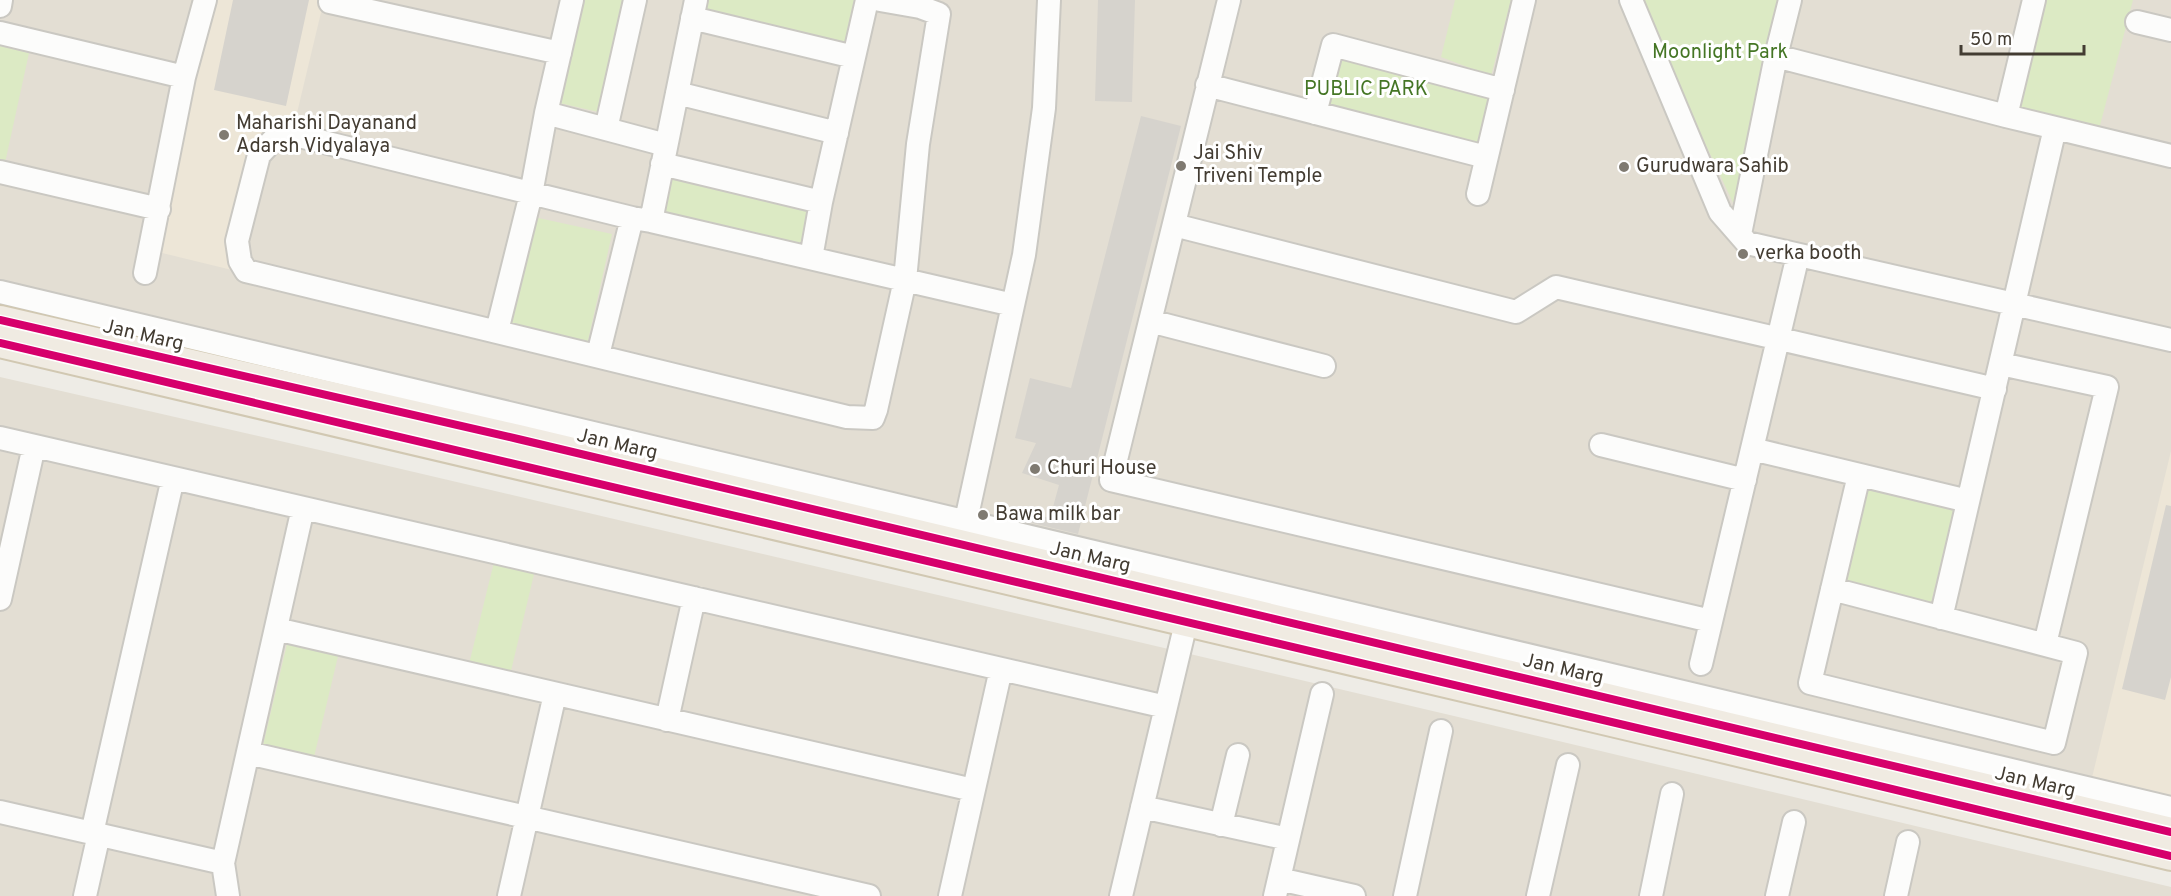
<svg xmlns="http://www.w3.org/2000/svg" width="2171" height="896" font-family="Overpass,sans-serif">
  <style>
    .residential { fill: #e3ded3 }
    .education { fill: #ede6d7 }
    .green { fill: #dceac4 }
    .building { fill: #d6d3cd }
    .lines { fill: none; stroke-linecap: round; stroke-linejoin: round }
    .minor-casing { stroke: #cac8c2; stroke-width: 26 }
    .major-casing { stroke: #d1c8b2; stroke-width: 32 }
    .minor { stroke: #fcfcfb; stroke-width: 22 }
    .major { stroke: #f0ebe2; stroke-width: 28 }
    .cycleway-casing { stroke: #fff; stroke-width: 11 }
    .cycleway { stroke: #d6006c; stroke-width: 8 }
    .poi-dot { fill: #7f7a71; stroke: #fff; stroke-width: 2 }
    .labels { text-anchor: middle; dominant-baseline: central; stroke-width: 6; stroke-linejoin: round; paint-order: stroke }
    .park-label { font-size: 20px; fill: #457625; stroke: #fff }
    .poi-label { font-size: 20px; fill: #433c32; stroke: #fff; text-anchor: start }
    .street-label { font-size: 20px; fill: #433c32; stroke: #fff }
  </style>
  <rect width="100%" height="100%" fill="#eeece6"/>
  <!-- residential -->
  <path class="residential" d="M0,0H2171V819L0,294Z
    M0,377L350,457L1454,716L2171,887V896H0Z"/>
  <!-- education -->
  <path class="education" d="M215,0H324L291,138L266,132L232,270L154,251Z
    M2171,451V806L2090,786Z"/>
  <!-- green -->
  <path class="green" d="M578,0H629L603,113L555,102Z
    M703,0H853L862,2L850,50L699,14Z
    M1455,0H1511L1491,76L1441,57Z
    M1638,0H1789L1735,207Z
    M2045,0H2133L2098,133L2016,114Z
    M1333,45L1503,90L1486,157L1315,113Z
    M0,46L29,53L5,163L0,162Z
    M666,171L816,206L803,261L654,226Z
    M534,217L612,234L587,345L510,327Z
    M1867,487L1954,509L1931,603L1844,581Z
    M495,558L535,570L510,675L469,664Z
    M288,640L339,652L314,757L263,745Z"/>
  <!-- building -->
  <path class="building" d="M233,0H309L286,106L214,90Z
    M1098,0H1135L1132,102L1095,101Z
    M1141,116L1181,126L1078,534L998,515L1000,506L1050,518L1059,485L1022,473L1036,443L1015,438L1030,378L1071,388Z
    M2166,505L2171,506V677L2165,700L2122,689Z"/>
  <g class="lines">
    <!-- minor casing -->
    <g class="minor-casing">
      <path id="minor" d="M880,0L920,7
        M921,0L920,7L939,14L918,144L905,280L876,410L873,418L847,417L246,271L240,261L237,241L259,155L274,139L295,135L632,218L651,221L883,275L1013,305
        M1229,0L1111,480L1711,621
        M1631,0L1720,212L1747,243L2171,340
        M330,2L560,53
        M0,6L1,0
        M692,18L854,57
        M2137,22L2171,30
        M0,33L184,77
        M1776,56L2006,116L2171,156
        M1207,85L1486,157
        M677,93L837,133
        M546,113L666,145
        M1315,113L1333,45L1503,90
        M2006,116L2034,0
        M606,129L635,0
        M662,164L821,202
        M0,172L159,209
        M1478,194L1524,0
        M651,221L696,0
        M1174,225L1516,312L1556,287L1995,389
        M1740,234L1776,56L1790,0
        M811,258L821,202L867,0
        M145,273L184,77L205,0
        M0,292L2171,808
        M1150,321L1324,366
        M497,331L531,194L546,113L572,0
        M598,355L632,218
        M2001,364L2107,387L2045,644
        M0,438L1166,707
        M1601,445L1745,480
        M1752,449L1968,501
        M963,534L1024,255L1044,108L1049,0
        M1832,589L2076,653L2054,743L1810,683L1859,475
        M0,599L34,446
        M1941,618L2055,128
        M276,629L973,790
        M1701,664L1798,255
        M667,720L694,598
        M248,753L869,896
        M1142,807L1288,839
        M0,812L223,863L228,896
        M1221,825L1238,755
        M92,833L173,478
        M223,863L303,508
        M1279,879L1354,896
        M85,896L99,834
        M509,896L555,694
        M950,896L1001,669
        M1121,896L1190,606
        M1275,896L1322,694
        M1405,896L1441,731
        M1538,896L1568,765
        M1651,896L1672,794
        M1777,896L1794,822
        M1896,896L1908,842"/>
    </g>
    <!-- major casing -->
    <g class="major-casing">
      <path id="major" d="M0,320L518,439L2171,832
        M0,343L1705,744L2171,856"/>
    </g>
    <!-- minor -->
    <use href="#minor" class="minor"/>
    <!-- major -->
    <use href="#major" class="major"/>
    <!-- cycleway casing -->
    <g class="cycleway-casing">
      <path id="cycleway" d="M0,320L518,439L2171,832
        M0,343L1705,744L2171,856"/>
    </g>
    <!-- cycleway -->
    <use href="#cycleway" class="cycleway"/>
  </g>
  <!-- markers -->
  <g class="poi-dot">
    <circle cx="224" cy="135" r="6"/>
    <circle cx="1181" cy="166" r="6"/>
    <circle cx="1624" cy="167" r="6"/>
    <circle cx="1743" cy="254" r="6"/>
    <circle cx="1035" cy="469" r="6"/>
    <circle cx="983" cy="515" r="6"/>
  </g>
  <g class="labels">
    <!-- park labels -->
    <g class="park-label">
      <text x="1720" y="53">Moonlight Park</text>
      <text x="1366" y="90">PUBLIC PARK</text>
    </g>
    <!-- poi labels -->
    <g class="poi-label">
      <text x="236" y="124">Maharishi Dayanand<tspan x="236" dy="23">Adarsh Vidyalaya</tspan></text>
      <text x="1193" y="154">Jai Shiv<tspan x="1193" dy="23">Triveni Temple</tspan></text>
      <text x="1636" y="167">Gurudwara Sahib</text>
      <text x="1755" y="254">verka booth</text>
      <text x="1047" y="469">Churi House</text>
      <text x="995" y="515">Bawa milk bar</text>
    </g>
    <!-- street labels -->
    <g class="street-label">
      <text transform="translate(143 336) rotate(13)">Jan Marg</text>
      <text transform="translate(617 445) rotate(13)">Jan Marg</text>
      <text transform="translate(1090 558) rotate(13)">Jan Marg</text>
      <text transform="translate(1563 670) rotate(13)">Jan Marg</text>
      <text transform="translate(2035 783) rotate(13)">Jan Marg</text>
    </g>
  </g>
  <!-- scale -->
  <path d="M1961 45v9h123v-9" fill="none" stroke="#433c32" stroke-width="3"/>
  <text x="1970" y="45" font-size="18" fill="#433c32" stroke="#ffffff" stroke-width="4.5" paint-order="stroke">50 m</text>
</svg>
